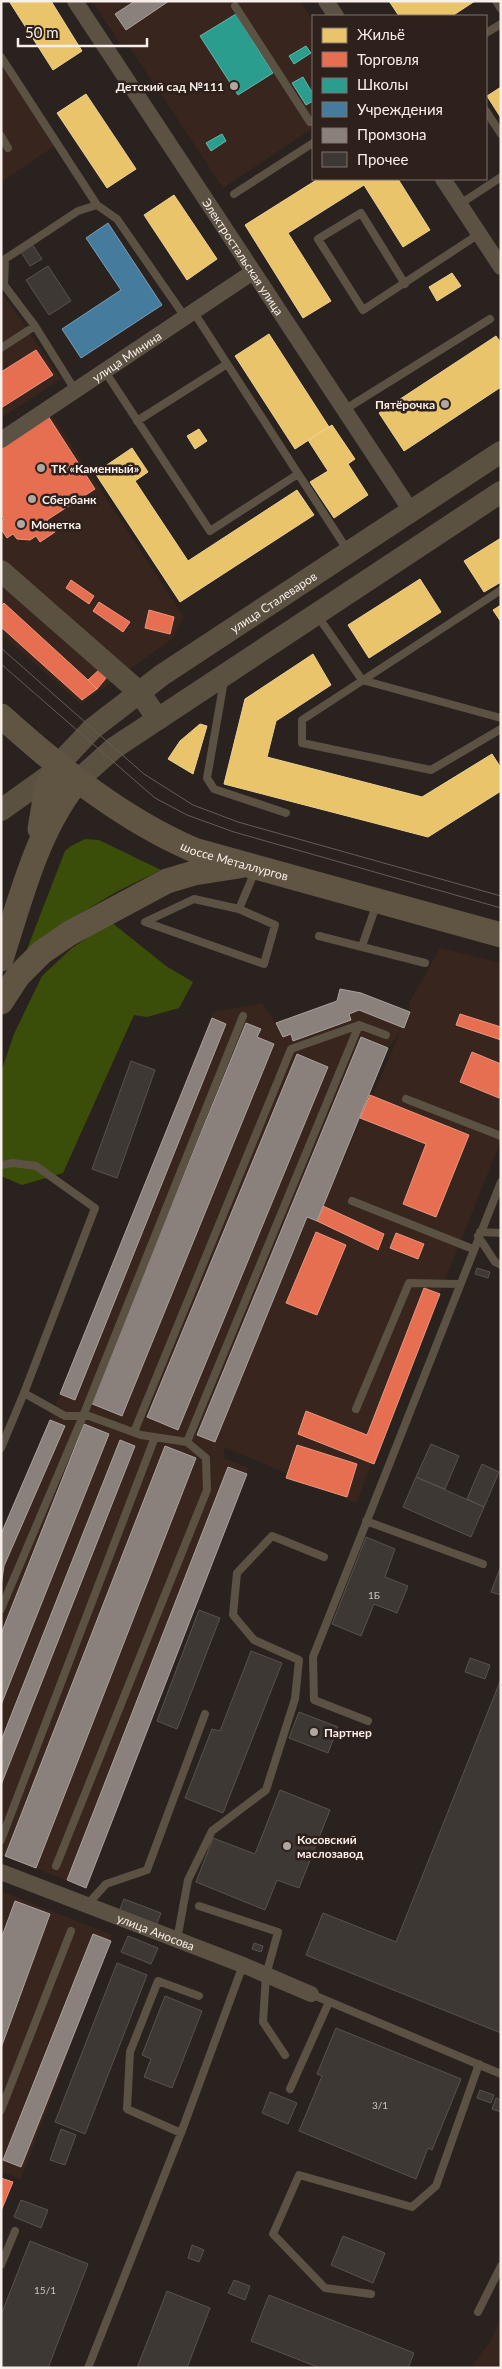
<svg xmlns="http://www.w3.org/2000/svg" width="502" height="2369" font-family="Lato,sans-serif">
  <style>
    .built { fill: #38251d; fill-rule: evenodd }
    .green { fill: #3a4e09 }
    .homes { fill: #e9c46a; stroke: #eed190 }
    .shops { fill: #e76f51; stroke: #ec957f }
    .schools { fill: #2a9d8f; stroke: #68b6aa }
    .public { fill: #457b9d; stroke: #7b9eb4 }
    .industry { fill: #8a817c; stroke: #aba29d }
    .building { fill: #3e3834; stroke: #58514d }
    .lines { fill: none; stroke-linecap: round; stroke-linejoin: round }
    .lane { stroke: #5b5244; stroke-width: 8 }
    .street { stroke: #5b5244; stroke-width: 16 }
    .secondary { stroke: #5b5141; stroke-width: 22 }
    .primary { stroke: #605543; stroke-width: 25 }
    .tram { stroke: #645e54; stroke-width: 1 }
    .poi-dot { fill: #b0a7a3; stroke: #2e201a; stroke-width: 2 }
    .labels { text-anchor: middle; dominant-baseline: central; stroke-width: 5; stroke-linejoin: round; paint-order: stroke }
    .number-label { font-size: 10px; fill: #cac1bc }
    .poi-label { font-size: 12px; font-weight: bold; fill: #f8efea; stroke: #2e201a; text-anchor: start }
    .street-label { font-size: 12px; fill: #f8efea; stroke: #2e201a }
  </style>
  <rect width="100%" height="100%" fill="#2a221e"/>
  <!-- built -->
  <path class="built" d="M92,1H300L313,21V128L223,188L128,45L123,48Z
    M1,53L59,143L1,182Z
    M1,291L61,379L1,418Z
    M51,414L184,617L171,640L81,704L1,634V445Z
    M440,948L501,963V1140L356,1503L225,1447L223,1458L249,1468L86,1888L1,1855V1534L60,1394L213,1012L262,1003L276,1023L337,1001L340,989L361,993L410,1012L409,1003ZM400,1033L332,1186L388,1048Z
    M1,1891L112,1935L21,2179L1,2172Z
    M501,2318V2368H470L491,2340Z"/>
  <!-- green -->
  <path class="green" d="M85,839L99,840L161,870L116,892L45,935L22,962L65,851L71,846Z
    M111,922L166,966L193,982L179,1008L147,1017L134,1015L63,1173L22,1185L1,1176V1072L14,1034L42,976L72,948Z"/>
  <!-- homes -->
  <path class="homes" d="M9,1H51L82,51L53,70Z
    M389,1H475L452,16H399Z
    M501,87V118L487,96Z
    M86,94L136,169L107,188L57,113Z
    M318,179H398L430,230L403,247L364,185L288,233L331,301L303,318L245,225Z
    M174,195L217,259L187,280L144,215Z
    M452,273L461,286L437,301L429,287Z
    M269,334L329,427L295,449L235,356Z
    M496,336L501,343V387L404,451L379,413Z
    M332,425L355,459L348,464L368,495L334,518L310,482L328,471L308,440Z
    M199,429L207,441L195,449L187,436Z
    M132,448L148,472L135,481L188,561L297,490L314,515L180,602L95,473Z
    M501,538V582L484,592L464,561Z
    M420,579L441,612L369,658L348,625Z
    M501,605V622L493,610Z
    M313,654L331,685L276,721L267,757L422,797L492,754L501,768V791L428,837L224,784L245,699Z
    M200,724L207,726L193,774L168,759L180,741Z"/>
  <!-- shops -->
  <path class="shops" d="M36,350L53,375L1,408V372Z
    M48,416L95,489L47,520L55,532L40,542L36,536L30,540L17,539L13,534L7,538L1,529V521L4,519L1,515V446Z
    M71,580L94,596L89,604L66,588Z
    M99,602L130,622L123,632L93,611Z
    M4,603L88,680L97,689L82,700L1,627V606Z
    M149,610L174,617L170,634L145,628Z
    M102,667L107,677L97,689L88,680Z
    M460,1014L501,1027V1040L456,1025Z
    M472,1052L501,1064L499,1098L460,1082Z
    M370,1095L469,1135L436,1217L403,1204L426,1144L360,1118Z
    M323,1206L384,1234L378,1250L317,1221Z
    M316,1232L346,1245L317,1315L286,1303Z
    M396,1233L424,1244L418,1259L390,1248Z
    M424,1288L440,1294L374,1464L298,1434L306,1411L367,1435Z
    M297,1445L357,1464L347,1497L286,1478Z
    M1,2178L13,2182L1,2211Z"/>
  <!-- schools -->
  <path class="schools" d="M236,14L273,73L238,95L200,36Z
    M306,46L311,53L294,64L289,56Z
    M303,77L313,94V101L306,105L292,83Z
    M222,134L226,141L211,151L206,143Z"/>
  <!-- public -->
  <path class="public" d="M108,223L162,305L81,358L62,329L121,290L86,238Z"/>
  <!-- industry -->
  <path class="industry" d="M135,1H169L126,30L115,14Z
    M340,989L361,993L410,1012L404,1028L359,1010L349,1014L351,1020L293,1041L291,1034L283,1037L276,1023L337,1001Z
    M212,1018L226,1024L75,1400L60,1394Z
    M246,1023L261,1029L257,1037L274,1044L122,1416L90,1403Z
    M361,1037L388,1048L317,1221L307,1217L215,1442L197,1435Z
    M297,1054L328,1067L178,1430L147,1417Z
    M50,1420L65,1426L4,1566L1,1586V1534Z
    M84,1424L109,1434L1,1705V1634Z
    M120,1440L135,1446L1,1785V1741Z
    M165,1446L196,1458L36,1868L5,1856Z
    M228,1467L247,1474L86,1888L67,1880Z
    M15,1901L50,1914L1,2048V1939Z
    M93,1934L111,1941L21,2167L3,2160Z"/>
  <!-- building -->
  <path class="building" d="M32,244L42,259L30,266L21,252Z
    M48,266L71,301L49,315L26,280Z
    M131,1061L155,1070L117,1178L92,1169Z
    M477,1268L490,1272L488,1278L475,1274Z
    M431,1444L459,1456L445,1489L416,1477Z
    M482,1464L499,1472L484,1507L467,1499Z
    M416,1477L484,1507L471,1537L403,1507Z
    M366,1537L395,1549L385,1577L408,1586L397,1613L374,1604L361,1636L332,1624Z
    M501,1566V1595L491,1592Z
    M199,1610L220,1618L177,1729L157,1721Z
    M251,1651L282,1663L223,1813L185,1798L212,1729L220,1731Z
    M470,1658L490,1665L485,1679L465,1672Z
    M501,1679V2033L306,1955L323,1913L396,1942Z
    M299,1712L338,1727L328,1753L289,1738Z
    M280,1790L330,1810L299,1888L277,1880L265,1910L196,1882L213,1838L255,1854Z
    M124,1899L161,1913L155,1928L118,1914Z
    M128,1936L158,1948L151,1964L121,1952Z
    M254,1943L263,1946L261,1952L252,1949Z
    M117,1963L147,1975L85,2134L55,2122Z
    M165,1996L202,2011L172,2088L144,2077L151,2059L142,2055Z
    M336,2028L461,2079L432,2150L428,2148L416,2179L299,2131L322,2076L317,2074Z
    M480,2090L494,2095L491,2103L477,2098Z
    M270,2092L297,2103L288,2124L262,2113Z
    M496,2098L501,2100V2112L492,2109Z
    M61,2129L76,2135L65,2165L50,2160Z
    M21,2200L48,2210L41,2228L14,2217Z
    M343,2236L385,2253L373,2283L331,2265Z
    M30,2241L88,2264L48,2368H1V2315Z
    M192,2245L204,2250L199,2262L188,2258Z
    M234,2280L250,2286L245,2300L228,2293Z
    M167,2291L210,2308L187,2368H137Z
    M269,2295L414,2353L408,2368H320L251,2341Z"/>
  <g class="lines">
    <!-- lane -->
    <path class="lane" d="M496,1L501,9
      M235,6L310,122L313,121
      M486,33L501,24
      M1,57L97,205
      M486,111L501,134
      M1,136L8,148
      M234,194L313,143
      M460,204L501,177
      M405,284L361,213L318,239L363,310L479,234
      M193,311L348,551
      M1,348L35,326
      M104,370L210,531L298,474
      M75,390L35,326L4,285L5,259L78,211L97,205L117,219L185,317
      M344,410L490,319
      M137,421L227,364
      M501,590L302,720V743L431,770L501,729
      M317,615L362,680L501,718
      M224,681L207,778L214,789L286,813
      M239,909L275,925L264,964L145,922L194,899L239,909L255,871
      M319,936L425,963
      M362,946L377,903
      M406,1099L501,1136
      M1,1165L13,1163L36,1166L95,1208L24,1393L65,1416H89L141,1435L187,1442L206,1458L207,1490L56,1866
      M352,1201L473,1249
      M480,1232L501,1233
      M478,1236L495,1262L501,1265
      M356,1409L409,1283L459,1284
      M134,1432L291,1049L359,1025L386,1035
      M187,1442L359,1025
      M1,1448L24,1393
      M366,1521L483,1564
      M1,1609L83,1416L243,1016
      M368,1721L314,1700L313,1657L501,1182
      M1,1840L155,1437
      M87,1905L106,1884L147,1870L205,1714
      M199,1906L278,1932L266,1975L263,2022L285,2055
      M177,1940L188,1880L212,1831L266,1790L295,1699L299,1660L254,1640L233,1615L237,1573L272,1536L324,1557
      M311,1994L501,2074
      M199,1996L158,1981L130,2052L127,2109L181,2133L243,1965
      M290,2089L329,2002
      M1,2110L71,1931
      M1,2265L15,2231
      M371,2294L325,2288L273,2234L299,2175L412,2207L436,2186L479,2064
      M478,2312L501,2266
      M88,2368L181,2133"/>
    <!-- street -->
    <g class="street">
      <path id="s1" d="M75,1L411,511"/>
      <path d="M326,1L336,16"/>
      <path d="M443,179L501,267"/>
      <path id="s2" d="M1,440L253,272"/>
      <path id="s3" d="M1,1872L243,1965L311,1994"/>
    </g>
    <!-- secondary -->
    <g class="secondary">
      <path d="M1,571L139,692L158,719"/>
      <path id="s4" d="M58,765L92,729L162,675L501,452"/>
      <path d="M78,780L114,748L501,492"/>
      <path d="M1,810L53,773"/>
    </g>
    <!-- primary -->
    <g class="primary">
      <path id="s5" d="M1,716C59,768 122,819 194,850L501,935"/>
      <path d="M40,829L47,787L58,765"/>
      <path d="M1,959C21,898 37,830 78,780"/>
      <path d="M1,1002L18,976L42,952L70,933L167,881L194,873L239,866"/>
    </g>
    <!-- tram -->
    <path class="tram" d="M1,648L144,774L193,805L238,822L501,896
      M1,664L155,798L187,815L234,832L501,908"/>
  </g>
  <!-- markers -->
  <g class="poi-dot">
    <circle cx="234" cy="86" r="5"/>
    <circle cx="445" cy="404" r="5"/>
    <circle cx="41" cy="468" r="5"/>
    <circle cx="32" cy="499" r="5"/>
    <circle cx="21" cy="524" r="5"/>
    <circle cx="314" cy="1732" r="5"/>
    <circle cx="287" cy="1846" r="5"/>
  </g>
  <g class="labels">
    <!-- number labels -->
    <g class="number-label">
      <text x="374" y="1595">1Б</text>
      <text x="380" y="2105">3/1</text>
      <text x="45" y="2290">15/1</text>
    </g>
    <!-- poi labels -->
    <g class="poi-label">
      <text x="224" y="86" text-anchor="end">Детский сад №111</text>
      <text x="435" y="404" text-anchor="end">Пятёрочка</text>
      <text x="51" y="468">ТК «Каменный»</text>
      <text x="42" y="499">Сбербанк</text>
      <text x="31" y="524">Монетка</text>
      <text x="324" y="1732">Партнер</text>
      <text x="297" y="1839">Косовский<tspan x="297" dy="14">маслозавод</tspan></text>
    </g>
    <!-- street labels -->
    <g class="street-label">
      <text stroke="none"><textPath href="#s1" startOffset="306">Электростальская улица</textPath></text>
      <text stroke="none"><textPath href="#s2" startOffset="151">улица Минина</textPath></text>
      <text stroke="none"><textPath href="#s4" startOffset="271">улица Сталеваров</textPath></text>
      <text stroke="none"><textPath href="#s5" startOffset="278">шоссе Металлургов</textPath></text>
      <text stroke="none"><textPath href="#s3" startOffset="166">улица Аносова</textPath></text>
    </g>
  </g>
  <!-- border -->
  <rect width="502" height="2369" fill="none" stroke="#f8efea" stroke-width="5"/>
  <!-- legend -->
  <rect x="312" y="15" width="175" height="165" fill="#2e201a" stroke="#7f736d"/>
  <rect x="322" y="28" width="25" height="15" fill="#e9c46a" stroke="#7f736d"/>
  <text x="357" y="40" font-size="15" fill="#f8efea">Жильё</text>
  <rect x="322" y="52" width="25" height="15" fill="#e76f51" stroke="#7f736d"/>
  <text x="357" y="65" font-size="15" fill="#f8efea">Торговля</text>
  <rect x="322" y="78" width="25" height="15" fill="#2a9d8f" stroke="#7f736d"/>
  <text x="357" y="90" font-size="15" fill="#f8efea">Школы</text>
  <rect x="322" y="102" width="25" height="15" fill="#457b9d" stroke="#7f736d"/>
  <text x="357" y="115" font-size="15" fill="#f8efea">Учреждения</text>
  <rect x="322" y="128" width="25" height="15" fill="#8a817c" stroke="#7f736d"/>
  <text x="357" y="140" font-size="15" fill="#f8efea">Промзона</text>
  <rect x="322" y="152" width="25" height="15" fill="#3e3834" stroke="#7f736d"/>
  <text x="357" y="165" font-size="15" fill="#f8efea">Прочее</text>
  <!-- scale -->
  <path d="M18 38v8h129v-8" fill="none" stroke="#f8efea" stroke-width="2.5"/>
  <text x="25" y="38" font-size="15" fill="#f8efea" stroke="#2e201a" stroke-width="4" paint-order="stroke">50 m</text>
</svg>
